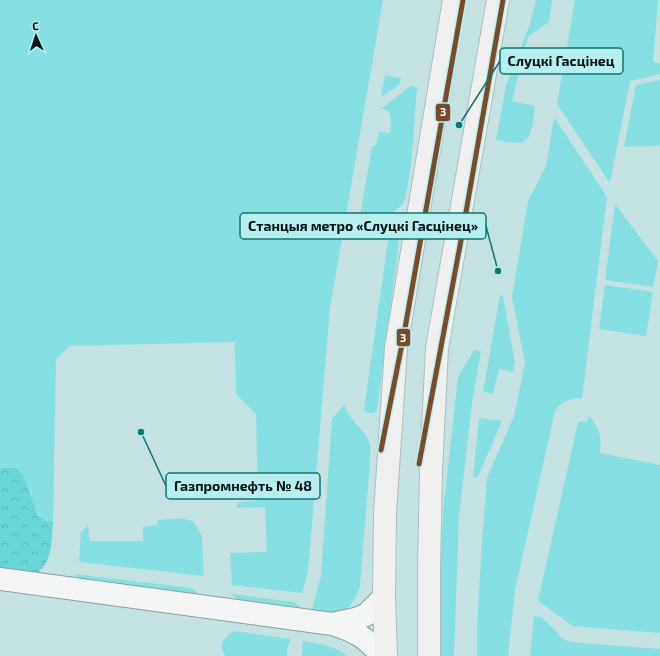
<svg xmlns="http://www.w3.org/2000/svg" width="660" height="656" font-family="'Exo 2',sans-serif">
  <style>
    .grass { fill: #86e0e1 }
    .forest { fill: url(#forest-crowns) }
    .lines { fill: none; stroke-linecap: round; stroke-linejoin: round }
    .secondary-casing { stroke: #89a0a0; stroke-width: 24 }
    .primary-casing { stroke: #adbcbc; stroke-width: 24 }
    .secondary { stroke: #f4f6f6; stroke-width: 22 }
    .primary { stroke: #f1f0f1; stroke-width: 22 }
    .metro-1-casing { stroke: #b7efef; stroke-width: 8 }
    .metro-1 { stroke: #7a4b2a; stroke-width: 5 }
    .leader { fill: none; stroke: #0f766e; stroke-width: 1.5 }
    .callout-dot { fill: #0f766e; stroke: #b7efef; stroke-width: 1.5 }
    .callout { fill: #b7efef; stroke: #0f766e; stroke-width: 1.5 }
    .callout-label { font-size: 14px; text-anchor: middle; font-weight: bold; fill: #001212 }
    .line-badge { stroke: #b7efef; stroke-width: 1.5 }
    .badge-label { font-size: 11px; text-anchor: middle; font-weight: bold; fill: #fff }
  </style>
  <defs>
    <pattern id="forest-crowns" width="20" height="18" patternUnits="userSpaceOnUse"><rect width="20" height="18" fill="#69d5d5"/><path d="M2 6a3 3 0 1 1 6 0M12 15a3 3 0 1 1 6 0" fill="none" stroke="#59b6b6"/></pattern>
  </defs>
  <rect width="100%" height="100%" fill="#c4e2e2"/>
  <!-- grass -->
  <path class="grass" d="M0,0H383L330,308L308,572L302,593L232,585L230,553L267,552L265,507L236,508L239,502L258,500L256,414L236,394L235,342L70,346L56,359L53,522L47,521L38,516L23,475L16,468H0Z
    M536,0H552L549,22L528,37L512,101L535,106C533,117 534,143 518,143C511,143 503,141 496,140L506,86L530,24Z
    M575,0H658L653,62L660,63V74L630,81L610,183L557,104Z
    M385,75L401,78L399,85L381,97Z
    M660,80V146L624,147L636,85Z
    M411,86L417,87L411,168L405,199L402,205L397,209L378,222L369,234L360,216L372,147L376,145L379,132L390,133L391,121L389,112L382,108Z
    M554,117L607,197L582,398C572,398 561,401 555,411L515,590L508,656H477V626L482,541L487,478L514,416L525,363L512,297L528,201L546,166Z
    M615,204L658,261L653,287L605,280Z
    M391,238H396L399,242L377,411L373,413H368L364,409L388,241Z
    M605,285L653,292L646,336L599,329Z
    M500,295L503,296L515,363L513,372L499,369L493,394L483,392Z
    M474,350L481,351L472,403L459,516L454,656H437L439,578L444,502L458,377Z
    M345,404C348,422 366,428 370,445C371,450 370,456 370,461L360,586C352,614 336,615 311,613L321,576L332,419Z
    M589,416C601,430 601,435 600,453L660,465V633L573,626L538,601L578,422L587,421Z
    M479,418L502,421L478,477H473Z
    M181,518L193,521L202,536L204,576L79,562L81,532L88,526L90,541H143V527L158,525V520Z
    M74,574L191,588L198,593L193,598L82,582Z
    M231,594L294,602L300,607L298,613L241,602Z
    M534,616L541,617L557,632L561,638L569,642L660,649V656H530Z
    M234,631L291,639L287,649V656H225C218,645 224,637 234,631Z
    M303,641C320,644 334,645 347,656H302Z"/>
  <!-- forest -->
  <path class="forest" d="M0,468H16L23,475L38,516L47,521L53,522C51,543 53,563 34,576L0,574Z"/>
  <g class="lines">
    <!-- secondary casing -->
    <g class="secondary-casing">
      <path id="secondary" d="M0,579L332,624C358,632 364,637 383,656
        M332,624L355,619L366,615L384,597"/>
    </g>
    <!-- primary casing -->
    <g class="primary-casing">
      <path id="primary" d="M386,656L384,597L385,513L396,348L454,0
        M429,656V571L431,469L437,348L498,0"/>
    </g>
    <!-- secondary -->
    <use href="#secondary" class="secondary"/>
    <!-- primary -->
    <use href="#primary" class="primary"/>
    <!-- metro-1 casing -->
    <g class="metro-1-casing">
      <path id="metro-1" d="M381,450L404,334L463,0
        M419,464L462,235L503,0"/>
    </g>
    <!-- metro-1 -->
    <use href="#metro-1" class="metro-1"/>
  </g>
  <!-- callouts -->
  <path class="leader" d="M459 125L500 61M498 271L486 226M141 432L166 486"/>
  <g class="callout-dot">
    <circle cx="459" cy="125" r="4"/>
    <circle cx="498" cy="271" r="4"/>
    <circle cx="141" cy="432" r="4"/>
  </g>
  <g class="callout">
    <rect x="500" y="48" width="123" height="26" rx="4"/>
    <rect x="240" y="213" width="246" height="26" rx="4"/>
    <rect x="166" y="473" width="154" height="26" rx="4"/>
  </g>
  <g class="callout-label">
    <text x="561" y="66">Слуцкі Гасцінец</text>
    <text x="363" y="231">Станцыя метро «Слуцкі Гасцінец»</text>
    <text x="243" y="491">Газпромнефть № 48</text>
  </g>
  <g class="line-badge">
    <rect x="435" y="103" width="16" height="19" rx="4" fill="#7a4b2a"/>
    <rect x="396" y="328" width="15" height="19" rx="4" fill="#7a4b2a"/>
  </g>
  <g class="badge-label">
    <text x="443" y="116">3</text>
    <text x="403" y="342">3</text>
  </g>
  <!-- north arrow -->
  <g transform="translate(36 36) rotate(357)" stroke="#b7efef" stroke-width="3" paint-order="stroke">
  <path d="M0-3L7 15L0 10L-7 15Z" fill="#001212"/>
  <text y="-6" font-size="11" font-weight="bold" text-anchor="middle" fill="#001212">С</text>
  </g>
</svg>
